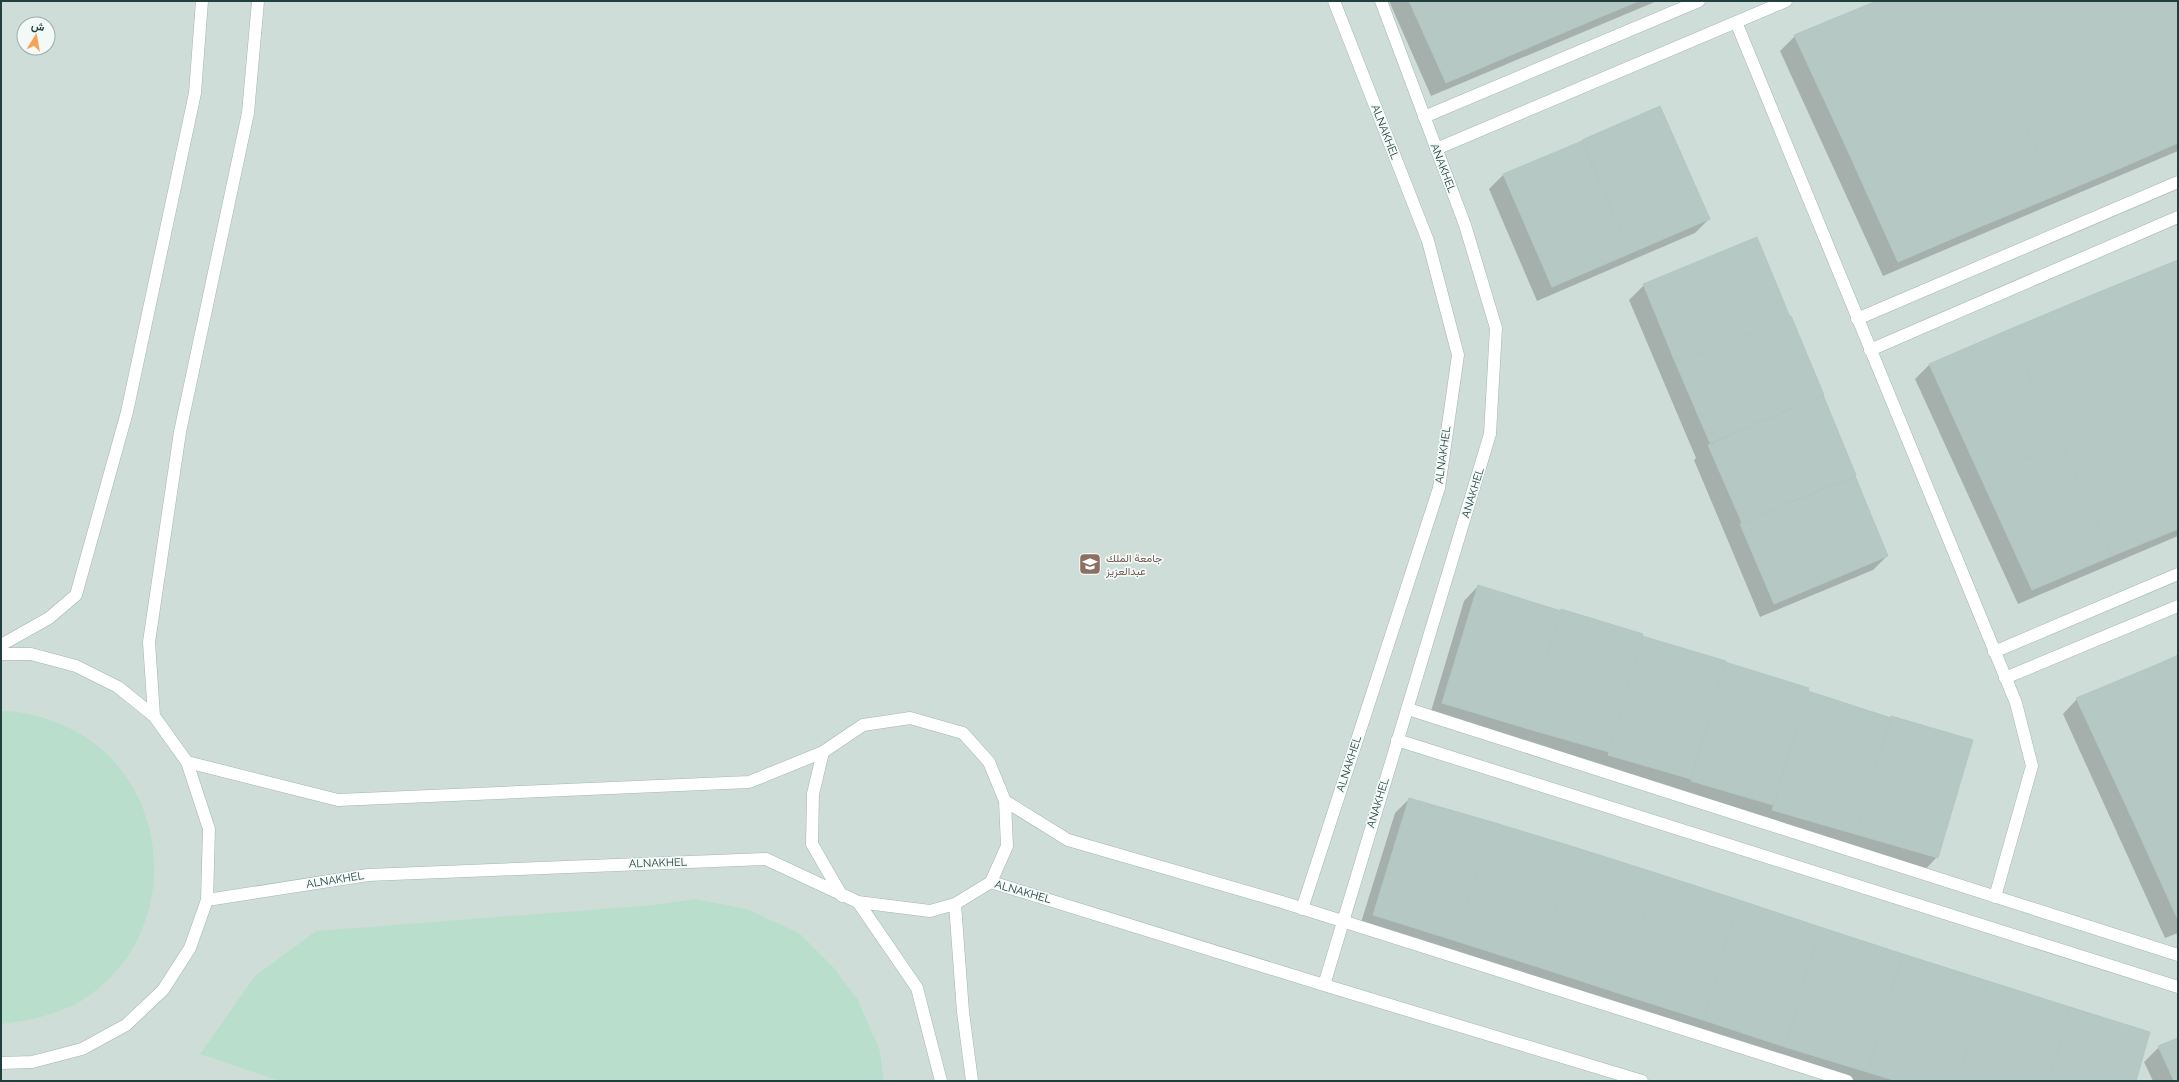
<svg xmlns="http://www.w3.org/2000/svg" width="2179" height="1082" font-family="Raleway,Vazirmatn,sans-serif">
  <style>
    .built { fill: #cfddd9; fill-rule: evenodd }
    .green { fill: #b9dfcc }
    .shadow { fill: #0003 }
    .building { fill: #b6c8c4; stroke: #b3c7c3 }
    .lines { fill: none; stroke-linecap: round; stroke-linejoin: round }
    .minor-casing { stroke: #a3b5b3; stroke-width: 13 }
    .minor { stroke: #fff; stroke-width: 12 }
    .labels { text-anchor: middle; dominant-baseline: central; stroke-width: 3.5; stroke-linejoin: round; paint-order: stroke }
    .street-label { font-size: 11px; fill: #203f3d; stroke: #f2f9f7 }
    .education-label { font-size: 11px; fill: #785e54; stroke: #f2f9f7; text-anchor: start }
  </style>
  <rect width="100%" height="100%" fill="#e1edea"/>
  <!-- built -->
  <path class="built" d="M1,1H2178V1081H1ZM24,24H48V48H24Z"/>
  <!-- green -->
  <path class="green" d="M1,711C22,710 44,717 63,725C168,770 186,917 98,989C70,1012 36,1020 2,1024Z
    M695,899L747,909L799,933L833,967L858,1000L880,1051L884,1081H280L200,1054L255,976L316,931L654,905Z"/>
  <!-- shadow -->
  <path class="shadow" d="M1389,1H1657L1431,96Z
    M1879,1H2178V151L1883,276L1780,51L1795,36Z
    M1660,109L1709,219L1695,233L1537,301L1489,189L1503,175Z
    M2178,261V536L2018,604L1915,379L1929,365Z
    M1644,285L1823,395L1887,556L1873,570L1760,617L1694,460L1696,458L1629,300Z
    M1478,586L1642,635L1641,636L1807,692L1937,857L1923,872L1429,718L1464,601Z
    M2178,657V933L2165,938L2063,714L2077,699Z
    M1409,799L2135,1081H1836L1359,929L1395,813Z
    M2178,1039V1081H2153L2144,1062L2159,1047Z"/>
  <!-- building -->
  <path class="building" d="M1409,1H1504L1525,49L1446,83Z
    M1504,1H1599L1605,15L1525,49Z
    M1599,1H1639L1605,15Z
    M1876,1H1968L2006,82L1926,116L1874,2Z
    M1968,1H2064L2086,49L2006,82Z
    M2064,1H2158L2164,15L2086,49Z
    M2158,1H2178V9L2164,15Z
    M1874,2L1926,116L1847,149L1794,35Z
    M2178,9V46L2164,15Z
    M2164,15L2178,46V143L2137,161L2086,49Z
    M2086,49L2137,161L2057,195L2006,82Z
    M2006,82L2057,195L1977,228L1926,116Z
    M1660,106L1710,219L1631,253L1582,140Z
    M1926,116L1977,228L1898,262L1847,149Z
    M1582,141L1631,253L1552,287L1503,174Z
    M1757,237L1790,317L1676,364L1643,284Z
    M2178,260V286L2168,264Z
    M2168,264L2178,286V395L2141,411L2087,297Z
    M2087,297L2141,411L2061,444L2008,330Z
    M1791,316L1824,395L1710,443L1676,364Z
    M2008,330L2061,444L1981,478L1929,364Z
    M1823,395L1856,475L1742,523L1708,445Z
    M2178,395V494L2141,411Z
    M2141,411L2178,494V529L2112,556L2061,444Z
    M2061,444L2112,556L2032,590L1981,478Z
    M1855,476L1888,556L1774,604L1740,524Z
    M1478,585L1561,611L1525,728L1442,703Z
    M1561,609L1643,634L1609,752L1525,728Z
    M1642,636L1726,661L1691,779L1608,755Z
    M2178,655V713L2156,665Z
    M1725,662L1809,688L1773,805L1691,781Z
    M2156,665L2178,713V791L2129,812L2076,698Z
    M1808,691L1891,718L1855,834L1772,810Z
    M1891,716L1973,740L1938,858L1855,834Z
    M2178,791V920L2129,812Z
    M1409,798L1492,822L1456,941L1373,915Z
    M1492,822L1574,847L1538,967L1456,941Z
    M1574,847L1656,873L1621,994L1538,967Z
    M1656,873L1739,900L1703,1020L1621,994Z
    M1739,900L1820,927L1785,1047L1703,1020Z
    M1820,927L1903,954L1867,1072L1785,1047Z
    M1903,954L1988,981L1958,1081H1896L1867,1072Z
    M1988,981L2070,1007L2049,1081H1958Z
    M2070,1007L2150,1032L2136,1081H2049Z
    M2178,1038V1081H2174L2158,1046Z"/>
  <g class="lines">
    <!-- minor casing -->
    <g class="minor-casing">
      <path id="minor" d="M1736,22L2016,703L2032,766L1995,897
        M1424,117L1699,1
        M1436,149L1786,1
        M1857,319L2178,182
        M1870,350L2178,217
        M1,645L49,618L76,595L127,412L195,93L202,1
        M1994,652L2178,574
        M1,654H31L76,666L118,687L154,716L187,762L209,829L207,900L190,948L163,990L126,1025L82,1049L32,1062L1,1063
        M2005,678L2178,606
        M1408,709L2178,955
        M154,716L149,642L180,432L248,113L258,1
        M1397,740L2178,987
        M823,752L813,794L812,844L842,896
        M187,762L338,800L749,782L823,752L863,725L910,718L963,733L989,762L1005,801L1068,840L1282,902L1847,1081
        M991,882L1007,846L1005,801
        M207,900L368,875L766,859L858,902L930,911L955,904L991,882L1324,985L1642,1081
        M858,902L917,988L941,1081
        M955,904L963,1012L972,1081
        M1302,909L1439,488L1458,355L1428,241L1334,1
        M1324,985L1490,434L1496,328L1465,225L1381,1"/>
    </g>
    <!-- minor -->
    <use href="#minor" class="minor"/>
  </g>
  <!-- icons -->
  <defs>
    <g id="university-square" transform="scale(1.15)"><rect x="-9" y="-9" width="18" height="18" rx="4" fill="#8d6e63" stroke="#f2f9f7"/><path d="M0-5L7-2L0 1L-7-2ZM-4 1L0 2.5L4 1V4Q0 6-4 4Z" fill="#fff"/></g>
  </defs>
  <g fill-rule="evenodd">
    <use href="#university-square" x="1090" y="564"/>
  </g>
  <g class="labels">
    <!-- street labels -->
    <g class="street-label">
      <text transform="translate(1385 132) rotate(69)">ALNAKHEL</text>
      <text transform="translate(1443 168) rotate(69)">ANAKHEL</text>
      <text transform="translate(1443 455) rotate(-82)">ALNAKHEL</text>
      <text transform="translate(1473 493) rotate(-73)">ANAKHEL</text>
      <text transform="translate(1349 764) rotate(-72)">ALNAKHEL</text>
      <text transform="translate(1378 803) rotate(-73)">ANAKHEL</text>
      <text transform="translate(658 863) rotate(-2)">ALNAKHEL</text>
      <text transform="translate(335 880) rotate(-9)">ALNAKHEL</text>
      <text transform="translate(1023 892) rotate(16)">ALNAKHEL</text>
    </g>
    <!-- education labels -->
    <g class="education-label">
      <text x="1106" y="558">جامعة الملك<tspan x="1106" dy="13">عبدالعزيز</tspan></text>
    </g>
  </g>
  <!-- border -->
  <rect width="2179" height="1082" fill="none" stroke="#203f3d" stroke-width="4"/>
  <!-- north arrow -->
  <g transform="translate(36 36) rotate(11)"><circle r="19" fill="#f2f9f7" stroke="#9eafad"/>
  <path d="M0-3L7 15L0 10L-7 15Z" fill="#faa152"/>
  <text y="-6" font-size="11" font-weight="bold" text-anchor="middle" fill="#203f3d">ش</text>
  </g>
</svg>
